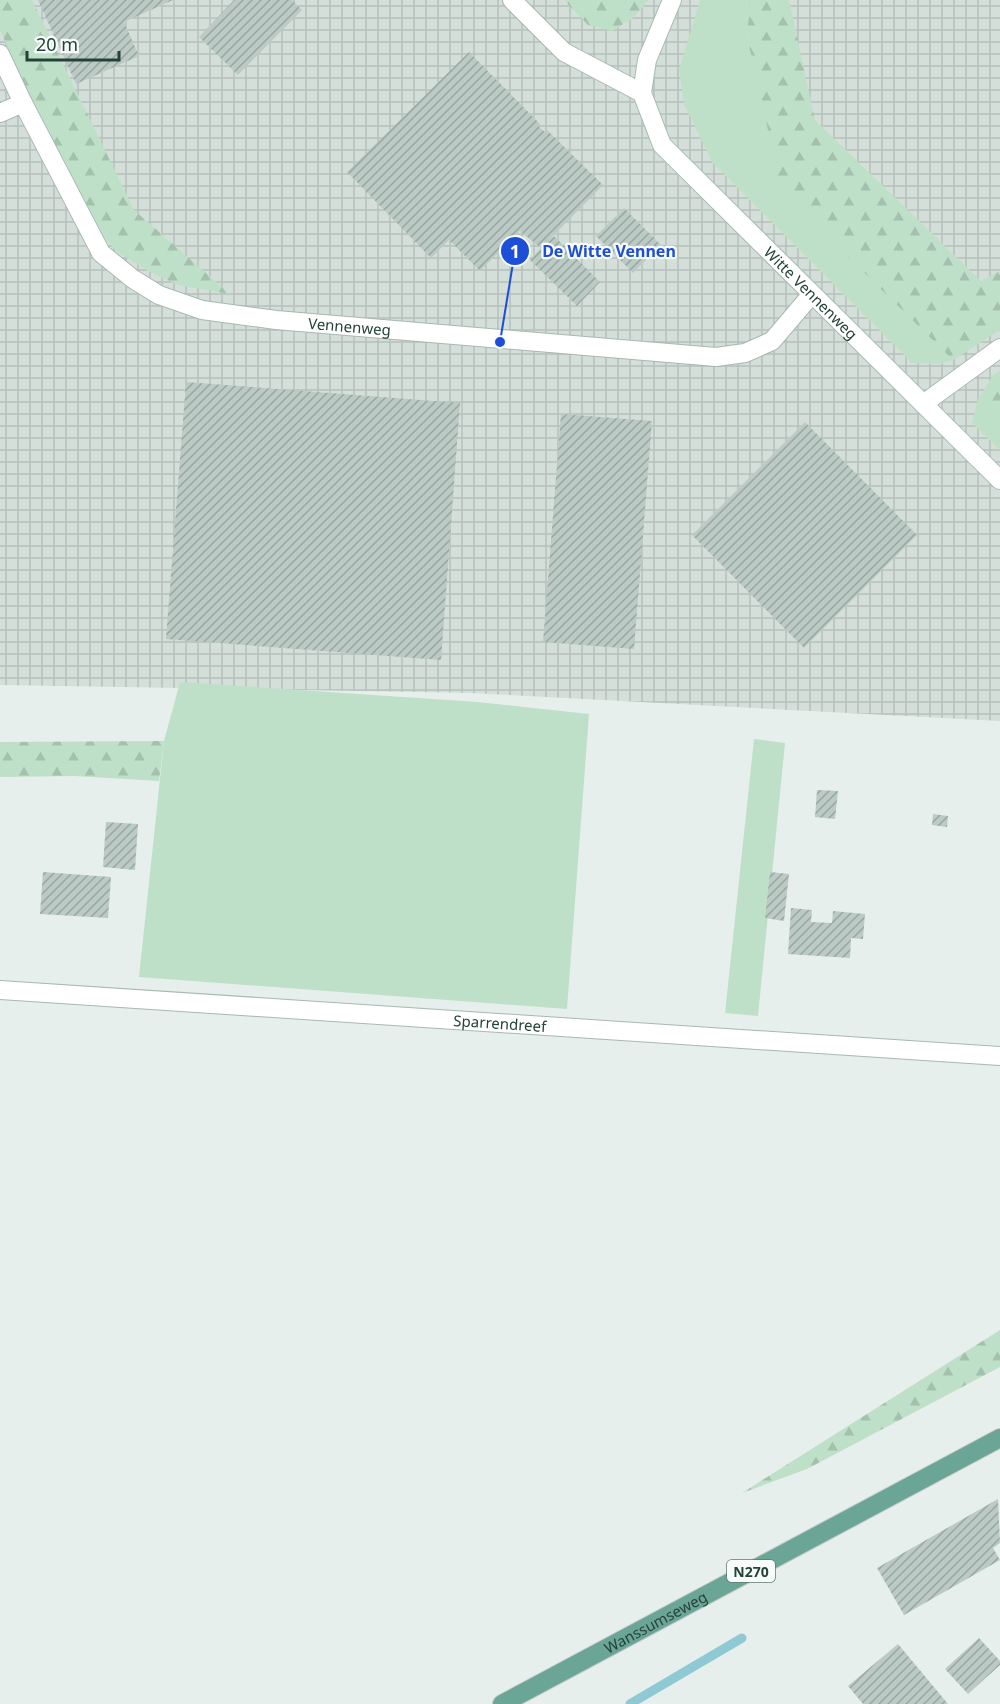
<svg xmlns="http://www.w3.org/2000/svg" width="1000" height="1704" font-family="'Noto Sans',sans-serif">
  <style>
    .industrial { fill: url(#industrial-grid) }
    .green { fill: #bfe0c8 }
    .forest { fill: url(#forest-firs) }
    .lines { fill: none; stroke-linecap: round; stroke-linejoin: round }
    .stream { stroke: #8ec9d4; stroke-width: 9 }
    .building { fill: url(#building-hatch) }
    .lane-casing { stroke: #a8b8b2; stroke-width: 20 }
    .street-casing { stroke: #a8b8b2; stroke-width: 20 }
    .secondary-casing { stroke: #a4bbb3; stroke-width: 20 }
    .primary-casing { stroke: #c2cac8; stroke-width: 20 }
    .lane { stroke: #fff; stroke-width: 18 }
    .street { stroke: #fff; stroke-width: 18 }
    .secondary { stroke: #fff; stroke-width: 18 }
    .primary { stroke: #6aa596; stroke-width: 18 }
    .labels { text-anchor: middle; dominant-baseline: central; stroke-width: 4.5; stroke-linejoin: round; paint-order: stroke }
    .shield { fill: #f7fbf9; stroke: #637a73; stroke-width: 1.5 }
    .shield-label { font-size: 14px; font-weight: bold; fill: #24423a }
    .street-label { font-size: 15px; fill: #24423a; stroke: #f7fbf9 }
    .leader { fill: none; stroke: #1d4ed8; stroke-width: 2 }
    .callout-dot { fill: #1d4ed8; stroke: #f7fbf9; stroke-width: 2 }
    .mark-label { font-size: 18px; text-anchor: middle; font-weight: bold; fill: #fff }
    .callout-label { font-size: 16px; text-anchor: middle; font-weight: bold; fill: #1d4ed8; stroke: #f7fbf9; stroke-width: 4.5; stroke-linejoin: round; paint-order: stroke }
  </style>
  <defs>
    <pattern id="industrial-grid" width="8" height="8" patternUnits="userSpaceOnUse" patternTransform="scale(1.5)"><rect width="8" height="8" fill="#d4dfda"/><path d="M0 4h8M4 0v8" fill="none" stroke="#b6c1bc"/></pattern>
    <pattern id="forest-firs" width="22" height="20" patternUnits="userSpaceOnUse" patternTransform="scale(1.5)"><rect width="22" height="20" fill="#bfe0c8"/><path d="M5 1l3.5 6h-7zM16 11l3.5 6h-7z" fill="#a4c1ad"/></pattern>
    <pattern id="building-hatch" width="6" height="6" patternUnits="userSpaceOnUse" patternTransform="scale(1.5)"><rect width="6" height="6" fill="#bbcac4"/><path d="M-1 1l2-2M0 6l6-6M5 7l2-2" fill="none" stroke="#98a6a0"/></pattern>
  </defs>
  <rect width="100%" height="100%" fill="#e6efeb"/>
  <!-- industrial -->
  <path class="industrial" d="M0,0H1000V721L470,693L0,685Z"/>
  <!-- green -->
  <path class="green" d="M700,0H750L747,38L761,94L822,231L953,360L940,364L912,363L712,162L684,104L679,70Z
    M983,391L1000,409V450L972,423L978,399Z
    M180,682L478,702L589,714L567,1009L139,977L164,741Z
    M754,739L785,743L758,1016L725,1013Z"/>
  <!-- forest -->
  <path class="forest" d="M0,0H32L134,210L230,294L178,285L150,272L117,252L95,227L58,161L0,30Z
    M564,0H649L633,18L612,31L588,25Z
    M750,0H789L815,120L981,281L1000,271V330L953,360L822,231L777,178L761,94L747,38Z
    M1000,371V409L983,391L993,375Z
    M164,741L159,781L75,776L0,777V742Z
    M1000,1330V1367L807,1469L742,1493Z"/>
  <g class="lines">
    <!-- stream -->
    <path class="stream" d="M630,1704L742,1638"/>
  </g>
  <!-- building -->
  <path class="building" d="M38,0H173L124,22L139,56L76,84Z
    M234,0H292L302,10L238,75L199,37Z
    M469,52L540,124L538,126L545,132L547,130L603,185L549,240L554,236L600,282L577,306L530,260L541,248L520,231L480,271L449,240L431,258L347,172Z
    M624,208L661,245L633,273L596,236Z
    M186,382L460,403L441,660L166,639Z
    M561,414L652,421L634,649L543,642Z
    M805,422L917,535L804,648L692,535Z
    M817,790L838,791L835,819L815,817Z
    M933,814L948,816L947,827L932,825Z
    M106,822L138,824L135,870L103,867Z
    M43,872L111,877L108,918L40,914Z
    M770,872L789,874L784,921L765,918Z
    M791,908L812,910L811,922L832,923L833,911L865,914L863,939L851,938L850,958L788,954Z
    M998,1499L1000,1543L993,1548L1000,1560L904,1615L877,1568Z
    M979,1638L1000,1661V1665L968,1694L945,1669Z
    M898,1644L948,1704H863L848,1686Z"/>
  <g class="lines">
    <!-- lane casing -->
    <g class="lane-casing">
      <path id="lane" d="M923,404L1000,348"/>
    </g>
    <!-- street casing -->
    <g class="street-casing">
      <g id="street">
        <path d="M512,0L564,52L642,93"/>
        <path id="s1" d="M0,54L23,103L101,253L133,279L159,295L202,310L276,320L716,357L745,353L772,341L812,294"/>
        <path d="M0,113L23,103"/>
        <path id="s2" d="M0,990L1000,1056"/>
      </g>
    </g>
    <!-- secondary casing -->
    <g class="secondary-casing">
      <g id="secondary">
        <path id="s3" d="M672,0L647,60L642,93L662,145L1000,480"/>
      </g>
    </g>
    <!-- primary casing -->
    <g class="primary-casing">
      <g id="primary">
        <path id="s4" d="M502,1704L1000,1438"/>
      </g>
    </g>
    <!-- lane -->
    <use href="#lane" class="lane"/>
    <!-- street -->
    <use href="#street" class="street"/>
    <!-- secondary -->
    <use href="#secondary" class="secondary"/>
    <!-- primary -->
    <use href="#primary" class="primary"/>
  </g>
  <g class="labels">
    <!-- shield labels -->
    <rect class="shield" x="727" y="1560" width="48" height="22" rx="4.5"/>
    <g class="shield-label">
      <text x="751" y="1571">N270</text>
    </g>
    <!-- street labels -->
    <g class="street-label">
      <text stroke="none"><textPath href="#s3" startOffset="364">Witte Vennenweg</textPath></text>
      <text stroke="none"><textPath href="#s1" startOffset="489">Vennenweg</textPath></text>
      <text stroke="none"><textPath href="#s2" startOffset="501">Sparrendreef</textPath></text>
      <text stroke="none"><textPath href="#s4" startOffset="174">Wanssumseweg</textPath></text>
    </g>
  </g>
  <!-- callouts -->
  <path class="leader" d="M500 342L515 251"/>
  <g class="callout-dot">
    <circle cx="500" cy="342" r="6"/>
    <circle cx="515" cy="251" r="15"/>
  </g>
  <g class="mark-label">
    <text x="515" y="258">1</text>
  </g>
  <g class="callout-label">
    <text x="609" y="257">De Witte Vennen</text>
  </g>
  <!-- scale -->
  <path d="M27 51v9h92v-9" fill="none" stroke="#24423a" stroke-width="3"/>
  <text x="36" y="51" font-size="18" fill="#24423a" stroke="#f7fbf9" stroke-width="4.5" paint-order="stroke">20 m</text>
</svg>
